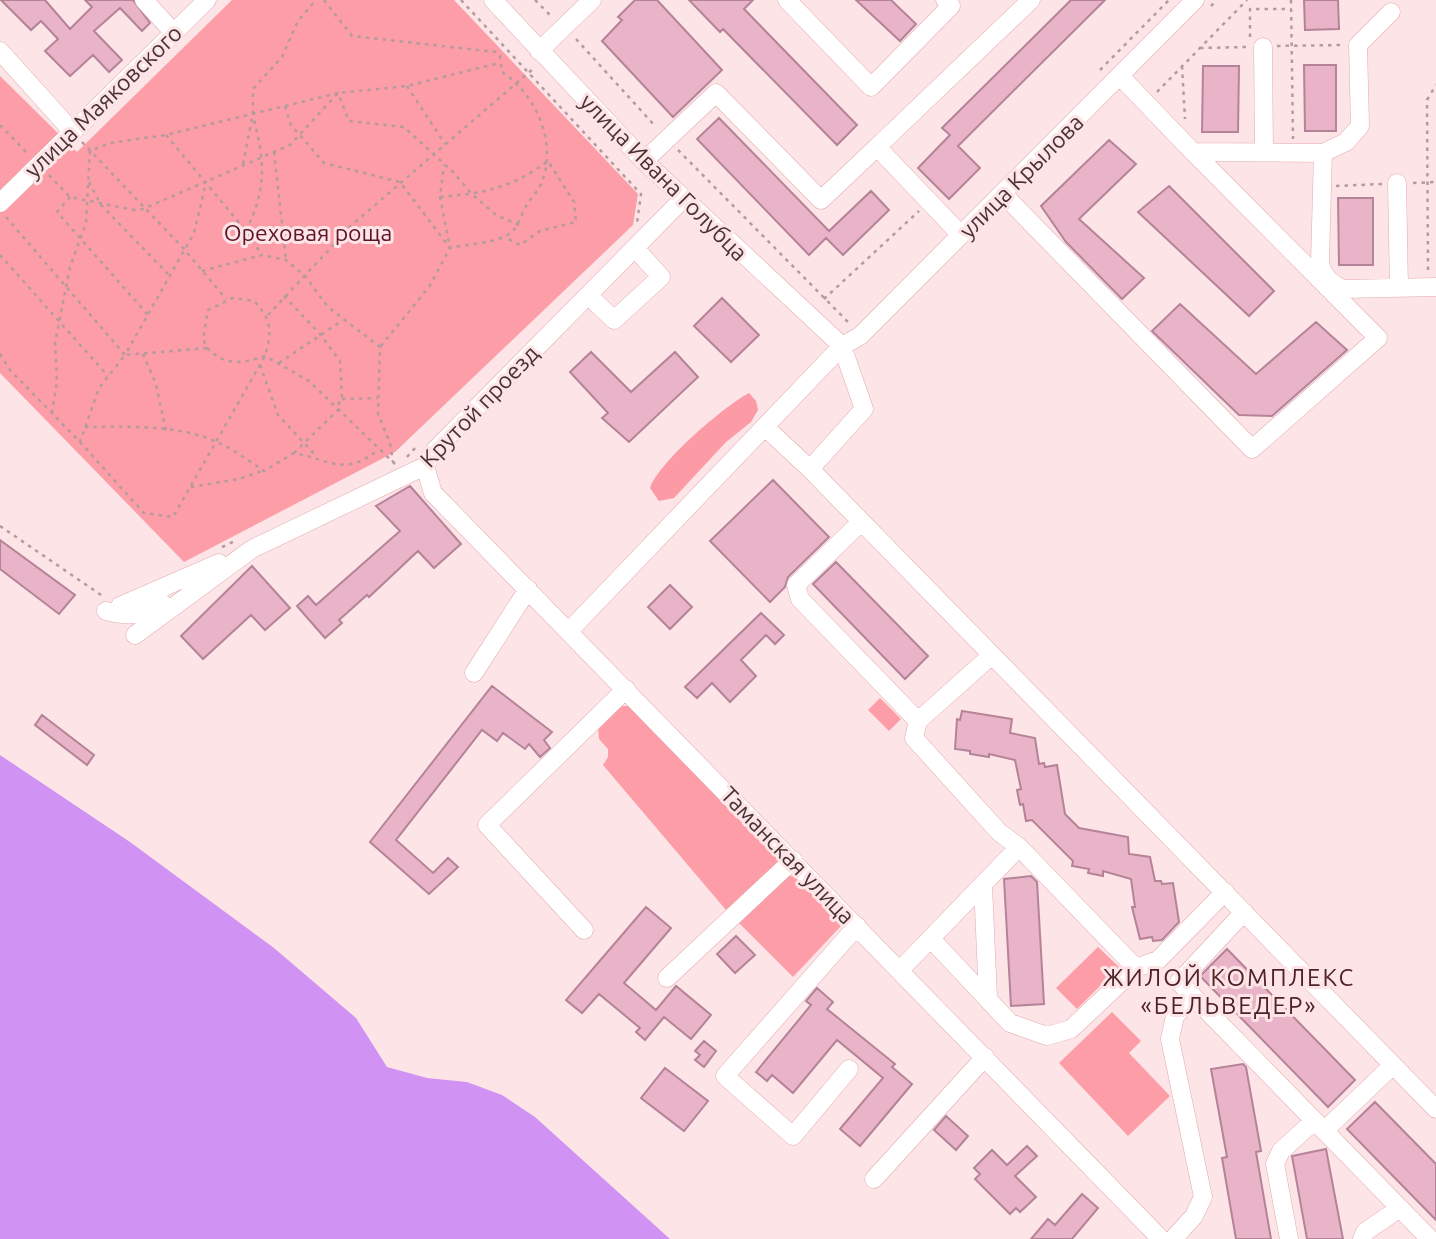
<svg xmlns="http://www.w3.org/2000/svg" width="1436" height="1239" font-family="Ubuntu,sans-serif">
  <style>
    .green { fill: #fc9da7 }
    .forest { fill: #fc9aa5 }
    .water { fill: #d193f3 }
    .building { fill: #e9b3c8; stroke: #b58398; stroke-width: 2 }
    .lines { fill: none; stroke-linecap: round; stroke-linejoin: round }
    .minor-casing { stroke: #e3aaaf; stroke-width: 19 }
    .path { stroke: #b49b9d; stroke-width: 2.5; stroke-dasharray: 3.5 5; stroke-linecap: butt }
    .minor { stroke: #fff; stroke-width: 18 }
    .labels { text-anchor: middle; dominant-baseline: central; stroke-width: 6; stroke-linejoin: round; paint-order: stroke }
    .street-label { font-size: 23px; fill: #493234; stroke: #fde4e6 }
    .park-label { font-size: 23px; fill: #5f1425; stroke: #fde4e6 }
    .neighbourhood-label { font-size: 24px; letter-spacing: 2px; fill: #4f2229; stroke: #fde4e6 }
  </style>
  <rect width="100%" height="100%" fill="#fde4e6"/>
  <!-- green -->
  <path class="green" d="M232,0H454L638,194L633,225L395,452L184,562L0,373V76L77,152Z
    M880,698L901,719L889,731L868,710Z
    M622,706H634L779,858V865L726,910L603,765L608,757V749L599,739L598,725Z
    M785,876H796L835,914L841,926L793,977L736,920Z
    M1098,947L1119,967L1077,1009L1056,988Z
    M1112,1012L1141,1041L1129,1053L1170,1096L1128,1136L1059,1063Z"/>
  <!-- forest -->
  <path class="forest" d="M749,393L756,401L758,410L751,422L726,442L674,498L659,501L650,488C659,462 723,407 749,393Z"/>
  <!-- water -->
  <path class="water" d="M0,755L130,842L274,948L356,1018L387,1067L427,1078L467,1082L502,1095L535,1117L670,1239H0Z"/>
  <!-- building -->
  <path class="building" d="M1,0H45L70,29L92,7L85,0H133L150,23L142,31L120,8L94,31L122,60L109,72L93,55L70,76L45,51L58,39L41,21L31,30Z
    M635,0H657L722,70L673,117L602,41L622,20L618,17Z
    M689,0H753L744,9L857,125L837,145L723,29L720,32Z
    M856,0H891L916,24L900,41Z
    M1071,0H1105L958,146L980,168L949,199L918,168L950,135L942,128Z
    M1304,0H1338L1339,29L1305,30Z
    M1304,65H1336V131H1305Z
    M1203,66H1239L1238,132H1202Z
    M719,118L829,231L871,191L889,210L843,255L826,238L809,255L697,139Z
    M1109,140L1136,164L1079,219L1144,278L1122,299L1066,242L1041,206Z
    M1169,186L1274,291L1249,316L1138,212Z
    M1338,198H1373V265H1339Z
    M722,298L759,335L731,362L694,326Z
    M1180,304L1256,374L1316,322L1347,350L1272,416L1239,415L1152,331Z
    M591,352L631,392L675,352L698,377L629,442L602,418L608,413L570,372Z
    M773,480L829,537L788,577L785,587L770,602L710,541Z
    M410,486L461,544L434,568L418,551L369,597L367,595L339,620L342,623L325,638L297,606L308,596L316,605L400,531L376,506Z
    M0,540L75,595L59,614L0,569Z
    M836,562L928,656L905,679L813,584Z
    M252,566L290,608L265,630L251,615L203,659L181,636Z
    M670,585L692,607L670,629L648,607Z
    M761,613L784,635L775,644L766,635L741,660L756,676L730,702L712,683L697,698L685,687Z
    M492,686L552,732L544,740L550,748L540,757L529,744L525,749L503,733L497,741L482,730L396,840L433,873L448,858L458,867L429,894L370,842Z
    M962,711L1012,719L1010,733L1035,738L1039,764L1044,763L1045,767L1057,765L1065,814L1079,828L1128,837L1129,854L1150,857L1155,881H1161L1162,884L1173,883L1179,922L1162,940L1153,941L1152,937L1140,939L1132,907H1135L1131,879L1103,871V876L1088,873L1089,869L1072,866L1073,861L1032,820L1026,821L1023,804L1020,805L1017,790L1021,789L1015,760L989,754V757L970,754V751L955,749L957,719L960,720Z
    M42,715L94,755L87,765L35,725Z
    M1031,876L1037,882L1044,1004L1011,1006L1004,879Z
    M646,907L671,928L624,983L656,1010L676,986L711,1015L691,1039L664,1017L645,1040L636,1032L640,1028L599,994L582,1013L566,1000Z
    M736,936L755,955L735,973L717,954Z
    M1227,949L1355,1080L1328,1107L1200,976Z
    M817,988L833,1002L827,1009L895,1064L892,1067L912,1084L860,1146L840,1129L883,1078L837,1040L793,1093L772,1075L767,1081L756,1072L811,1005L806,1001Z
    M704,1041L716,1051L704,1067L695,1060L700,1055L695,1051Z
    M1243,1064L1246,1067L1261,1151L1256,1152L1271,1239H1236L1222,1158L1227,1157L1211,1069Z
    M665,1068L708,1101L684,1131L641,1098Z
    M1375,1102L1436,1164V1220L1347,1129Z
    M946,1116L968,1136L956,1150L934,1130Z
    M1027,1146L1037,1156L1015,1176L1036,1197L1020,1212L1016,1208L1010,1214L975,1179L980,1174L974,1168L992,1150L1007,1165Z
    M1326,1149L1343,1239H1307L1292,1156Z
    M1082,1194L1098,1208L1072,1239H1031L1048,1219L1055,1225Z"/>
  <g class="lines">
    <!-- minor casing -->
    <g class="minor-casing">
      <path id="minor" d="M144,0L174,33
        M493,0L644,161L842,346
        M787,0L871,87L951,6L945,0
        M1263,47L1264,152
        M0,51L71,130
        M539,51L592,0
        M1120,76L1193,152L1323,153L1320,262C1322,276 1331,284 1344,289L1436,287
        M877,147L1031,0
        M1323,153L1346,142L1360,126L1358,45L1391,12
        M644,161L716,93L821,200L877,147L961,235
        M1397,183L1399,288
        M1003,194L1252,449L1378,338L1193,152
        M0,203L207,0
        M588,295L614,320L661,277L635,248
        M842,346L864,409L810,469L1436,1109
        M766,428L810,469
        M425,466L433,493L1161,1239
        M861,522L796,585L800,599L918,721
        M120,606L219,563
        M106,611C129,617 142,616 162,603
        M569,631L842,346L860,336L1195,0
        M135,635L252,549L425,466L434,451L684,198
        M992,655L918,721L914,738L999,832L1019,847
        M474,673L528,589
        M983,885L988,998
        M1244,912L1179,982L1430,1239
        M584,930L487,825L626,689
        M931,939L1010,1023L1047,1036L1071,1029L1136,968L1158,960L1225,892
        M900,970L1019,847L1136,968
        M667,978L793,860
        M849,1069L793,1136L725,1076L857,926
        M1324,1131L1393,1065
        M874,1179L985,1057
        M1173,1239L1194,1216L1203,1197L1170,1039L1175,1016L1194,997
        M1289,1239L1275,1164L1281,1151L1314,1121
        M1362,1239L1365,1232L1400,1208"/>
    </g>
    <!-- path -->
    <path class="path" d="M324,0L352,36L496,52L500,56L502,72C537,94 559,147 540,186C536,194 529,200 525,208C519,220 517,232 503,237C488,244 466,244 450,248L440,197L444,165
      M461,0L641,194L637,223
      M535,0L551,16
      M1291,0L1293,139
      M1211,6L1217,0
      M1250,37V9H1291
      M576,39L656,127
      M1277,46L1344,45
      M1200,48L1246,47
      M1182,66L1185,119
      M1100,70L1169,0
      M407,86L445,144
      M1157,92L1247,0
      M285,106L291,125L324,163L400,182L450,248L429,287L380,347
      M0,125L27,153
      M166,135L246,231L262,255
      M82,142L184,249L226,299
      M678,150L849,323
      M274,152L286,260
      M243,164L253,113V89L282,57L298,21L316,0
      M49,175L70,197L134,210L143,209L290,145L338,93L407,86L499,63
      M89,182L101,205L168,274
      M1413,183L1436,182
      M1336,186L1382,184
      M70,197L57,212L148,315
      M440,197C485,193 512,188 548,161L574,202L576,222L540,231L520,245L504,237
      M6,217L125,355L194,233L206,183
      M246,231C267,188 265,161 253,116
      M0,255L108,376
      M1428,270L1427,100L1436,85
      M202,271L262,255L286,260L305,276L328,307L380,347L378,414L390,443L393,462
      M284,296L320,334L340,361L342,399L337,406
      M824,299L919,211
      M268,315L353,224L534,68
      M207,348C225,366 242,364 265,356L309,381L395,464
      M0,354L10,370L80,442L144,513L173,517L265,356C272,331 272,320 254,301L233,298L208,310L203,339L207,348L125,355L99,388L80,442
      M143,354L156,384L166,431
      M279,363L343,320
      M260,365L278,415L316,456
      M342,399L377,398
      M52,413L57,381L55,343L70,267L86,223L90,151L110,143L166,135L338,93L349,121L404,127L453,172L472,194L496,215L519,225
      M85,427C128,427 177,424 217,442C233,449 249,461 264,471L294,453C331,460 344,477 378,450
      M294,453L339,409
      M407,457L417,446
      M191,487L239,479L262,471
      M0,526L101,595
      M222,547L235,541"/>
    <!-- minor -->
    <use href="#minor" class="minor"/>
  </g>
  <g class="labels">
    <!-- street labels -->
    <g class="street-label">
      <text transform="translate(103 101) rotate(-44)">улица Маяковского</text>
      <text transform="translate(1021 176) rotate(-45)">улица Крылова</text>
      <text transform="translate(664 177) rotate(45)">улица Ивана Голубца</text>
      <text transform="translate(479 406) rotate(-46)">Крутой проезд</text>
      <text transform="translate(788 855) rotate(46)">Таманская улица</text>
    </g>
    <!-- park labels -->
    <g class="park-label">
      <text x="308" y="232">Ореховая роща</text>
    </g>
    <!-- neighbourhood labels -->
    <g class="neighbourhood-label">
      <text x="1229" y="977">ЖИЛОЙ КОМПЛЕКС<tspan x="1229" dy="28">«БЕЛЬВЕДЕР»</tspan></text>
    </g>
  </g>
</svg>
